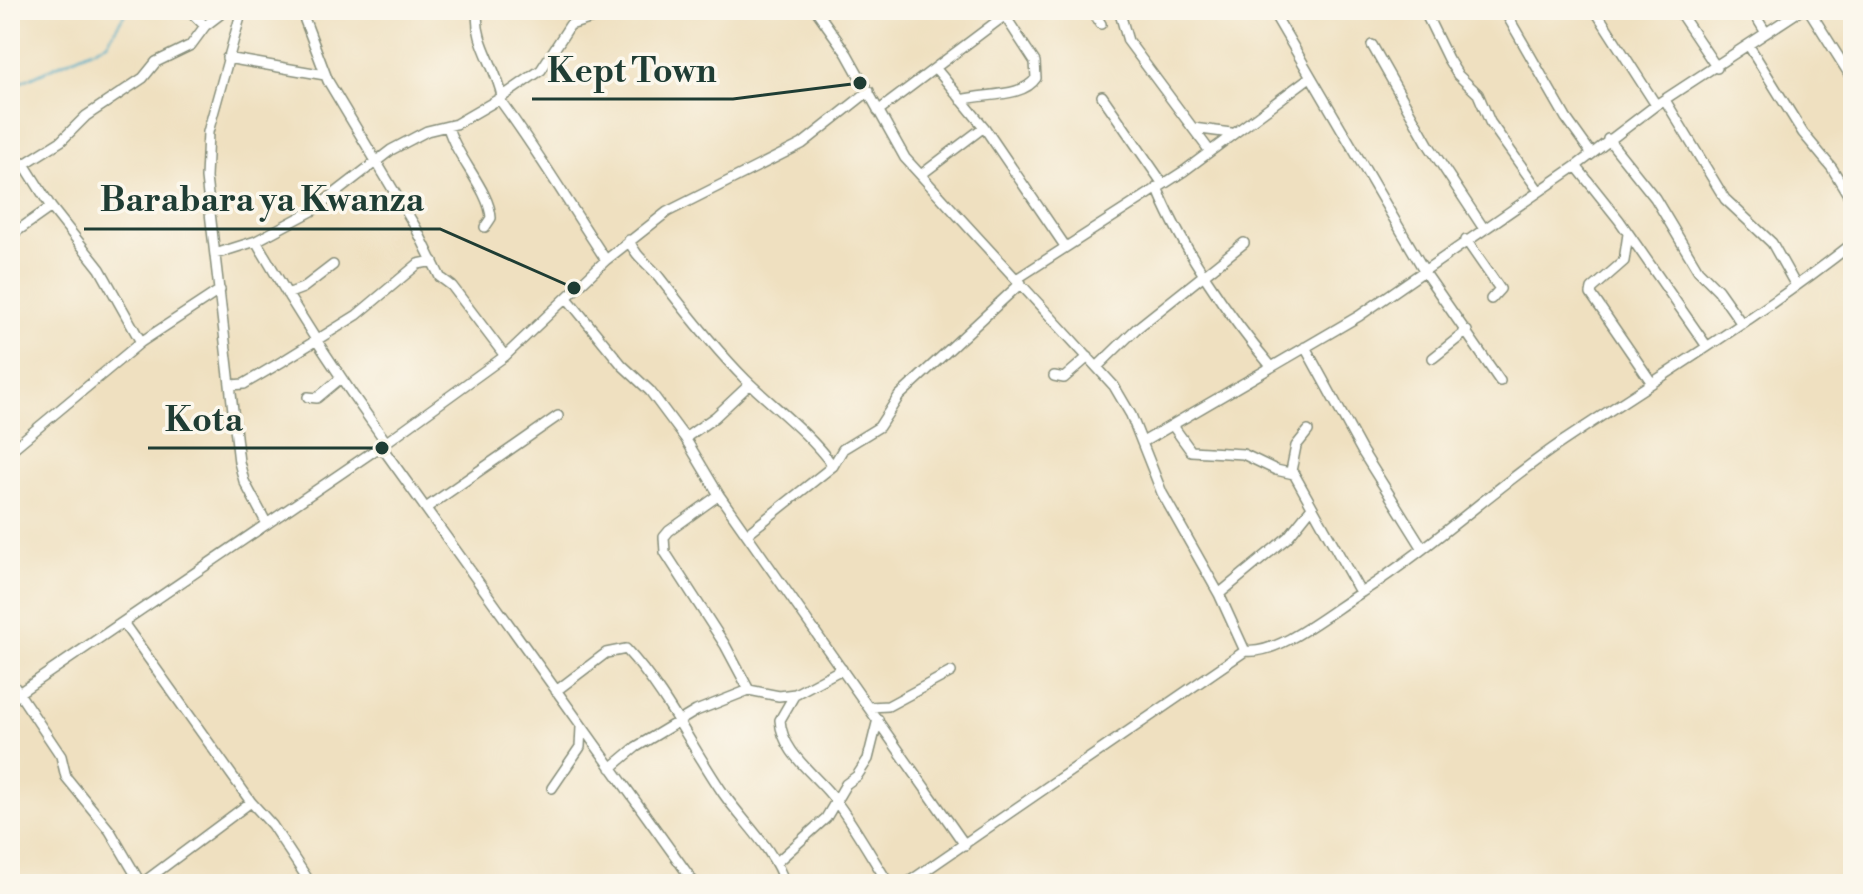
<svg xmlns="http://www.w3.org/2000/svg" width="1863" height="894" font-family="'Libre Bodoni',serif">
  <style>
    .lines { fill: none; stroke-linecap: round; stroke-linejoin: round }
    .stream { stroke: #44a7c4; stroke-width: 2 }
    .minor-casing { stroke: #878e7a; stroke-width: 12 }
    .minor { stroke: #fff; stroke-width: 9 }
    .leader { fill: none; stroke: #1f3d34; stroke-width: 3 }
    .callout-dot { fill: #1f3d34; stroke: #fbf7ec; stroke-width: 3 }
    .callout-label { font-size: 34px; text-anchor: middle; font-weight: bold; fill: #1f3d34; stroke: #fbf7ec; stroke-width: 7; stroke-linejoin: round; paint-order: stroke }
  </style>
  <rect width="100%" height="100%" fill="#fbf7ec"/>
  <filter id="ink" filterUnits="userSpaceOnUse"><feTurbulence type="fractalNoise" baseFrequency=".0125" numOctaves="2"/><feDisplacementMap in="SourceGraphic" scale="16" xChannelSelector="R" yChannelSelector="G"/><feConvolveMatrix kernelMatrix="1 2 1 2 8 2 1 2 1" color-interpolation-filters="sRGB"/></filter>
  <filter id="wash" filterUnits="userSpaceOnUse"><feTurbulence type="fractalNoise" baseFrequency=".006" numOctaves="4" result="noise"/><feDisplacementMap in="SourceGraphic" scale="32" xChannelSelector="R" yChannelSelector="G"/><feGaussianBlur stdDeviation="1.8" result="paint"/><feColorMatrix in="noise" values="0 0 0 0 0 0 0 0 0 0 0 0 0 0 0 0 0 1.4 0 .05"/><feComposite in="paint" operator="in"/></filter>
  <g filter="url(#wash)">
    <rect width="100%" height="100%" fill="#efe0c0"/>
    <g class="lines">
      <!-- stream -->
      <path class="stream" d="M10,87L107,43L127,10"/>
    </g>
  </g>
  <g filter="url(#ink)">
    <g class="lines">
      <!-- minor casing -->
      <g class="minor-casing">
        <path id="minor" d="M189,10L205,26
          M242,10L208,132L206,178L239,462L244,481L267,524
          M301,10L328,81L416,228L440,277L452,286L505,356
          M478,10C473,40 496,66 502,96
          M816,10L847,54L905,158L1114,386L1131,415L1162,493L1219,594L1245,651
          M1092,10L1101,24
          M1119,10L1128,41L1209,150
          M1272,10L1428,277L1500,381
          M1424,10L1448,59L1458,75L1478,94L1490,122L1539,191
          M1504,10L1566,118L1591,153
          M1595,10L1656,105
          M1678,10L1717,68
          M1752,10L1766,33
          M1809,10L1853,80
          M1372,45L1428,144L1484,229
          M1749,46L1803,133L1832,168L1853,203
          M227,58L325,75
          M937,70L984,127L1065,246
          M1102,96L1163,184
          M499,99C538,151 570,206 606,260
          M961,100C984,93 1023,98 1036,78L1035,62L1005,16
          M1665,100L1725,199L1772,243L1795,284
          M878,111L1012,10
          M448,127C456,157 490,191 491,218L485,227
          M1193,128L1231,133
          M1608,139L1655,198L1698,270L1718,290L1742,324
          M1576,166L1619,220L1706,345
          M10,173L61,141L86,116L143,78L156,62L191,45L205,26L226,10
          M922,174L984,127
          M1157,187C1179,244 1231,319 1270,365
          M1628,234L1624,261L1592,289L1591,294L1652,383
          M10,236L51,207
          M629,240C636,258 648,263 659,277C686,312 715,349 746,380C776,409 808,432 833,466
          M1466,240L1500,289L1491,299
          M256,241C296,311 339,377 386,442
          M215,254L256,241L312,211L391,150L427,131L456,124L499,99L541,70L570,25L618,10
          M1018,278L1184,171L1310,77
          M287,294L303,288L333,265
          M567,298L622,365L650,391L685,438L719,495L965,845
          M141,342L220,290
          M1305,347L1362,451L1422,547
          M1433,358L1467,331
          M1097,367L1136,329L1244,243
          M1054,376L1064,378L1088,357
          M231,385L244,384L283,361L357,315L418,264L433,261
          M308,397L317,398L341,378
          M1173,426L1191,451L1243,454L1276,470L1294,474L1360,592
          M685,438L715,417L750,384
          M1143,442L1359,316L1576,166L1656,105L1801,10
          M381,446L695,884
          M10,451L141,342L100,269L51,207L24,164
          M1291,471L1296,446L1308,431
          M719,495L669,531L664,537L665,552L725,645L749,690
          M426,508L558,416
          M747,534L833,466L843,449L879,427L899,396L1021,283
          M1219,594L1288,537L1312,507
          M124,624L251,802L272,825L311,884
          M10,680L61,756L66,777L110,831L141,884
          M556,691L606,653L626,649C665,691 691,746 723,793C744,823 774,849 785,884
          M795,694L780,720C782,754 817,775 835,800C855,827 871,856 889,884
          M10,699L381,446L505,356L606,260L667,212L802,144L869,91
          M870,707L888,706L951,672
          M611,768L636,747L696,711L749,690L779,696L795,694L842,669
          M552,788L580,747L581,727
          M777,862L826,818L846,784L857,776L868,759L878,719
          M141,884L251,802
          M906,884L1245,651C1279,656 1332,610 1362,592C1432,547 1493,489 1562,442C1659,377 1761,316 1853,243"/>
      </g>
      <!-- minor -->
      <use href="#minor" class="minor"/>
    </g>
  </g>
  <!-- callouts -->
  <path class="leader" d="M860 83L733 99H532M574 288L440 229H84M382 448L259 448H148"/>
  <g class="callout-dot">
    <circle cx="860" cy="83" r="8"/>
    <circle cx="574" cy="288" r="8"/>
    <circle cx="382" cy="448" r="8"/>
  </g>
  <g class="callout-label">
    <text x="632" y="82">Kept Town</text>
    <text x="262" y="211">Barabara ya Kwanza</text>
    <text x="204" y="431">Kota</text>
  </g>
  <!-- margin -->
  <rect width="1863" height="894" fill="none" stroke="#fbf7ec" stroke-width="40"/>
</svg>
